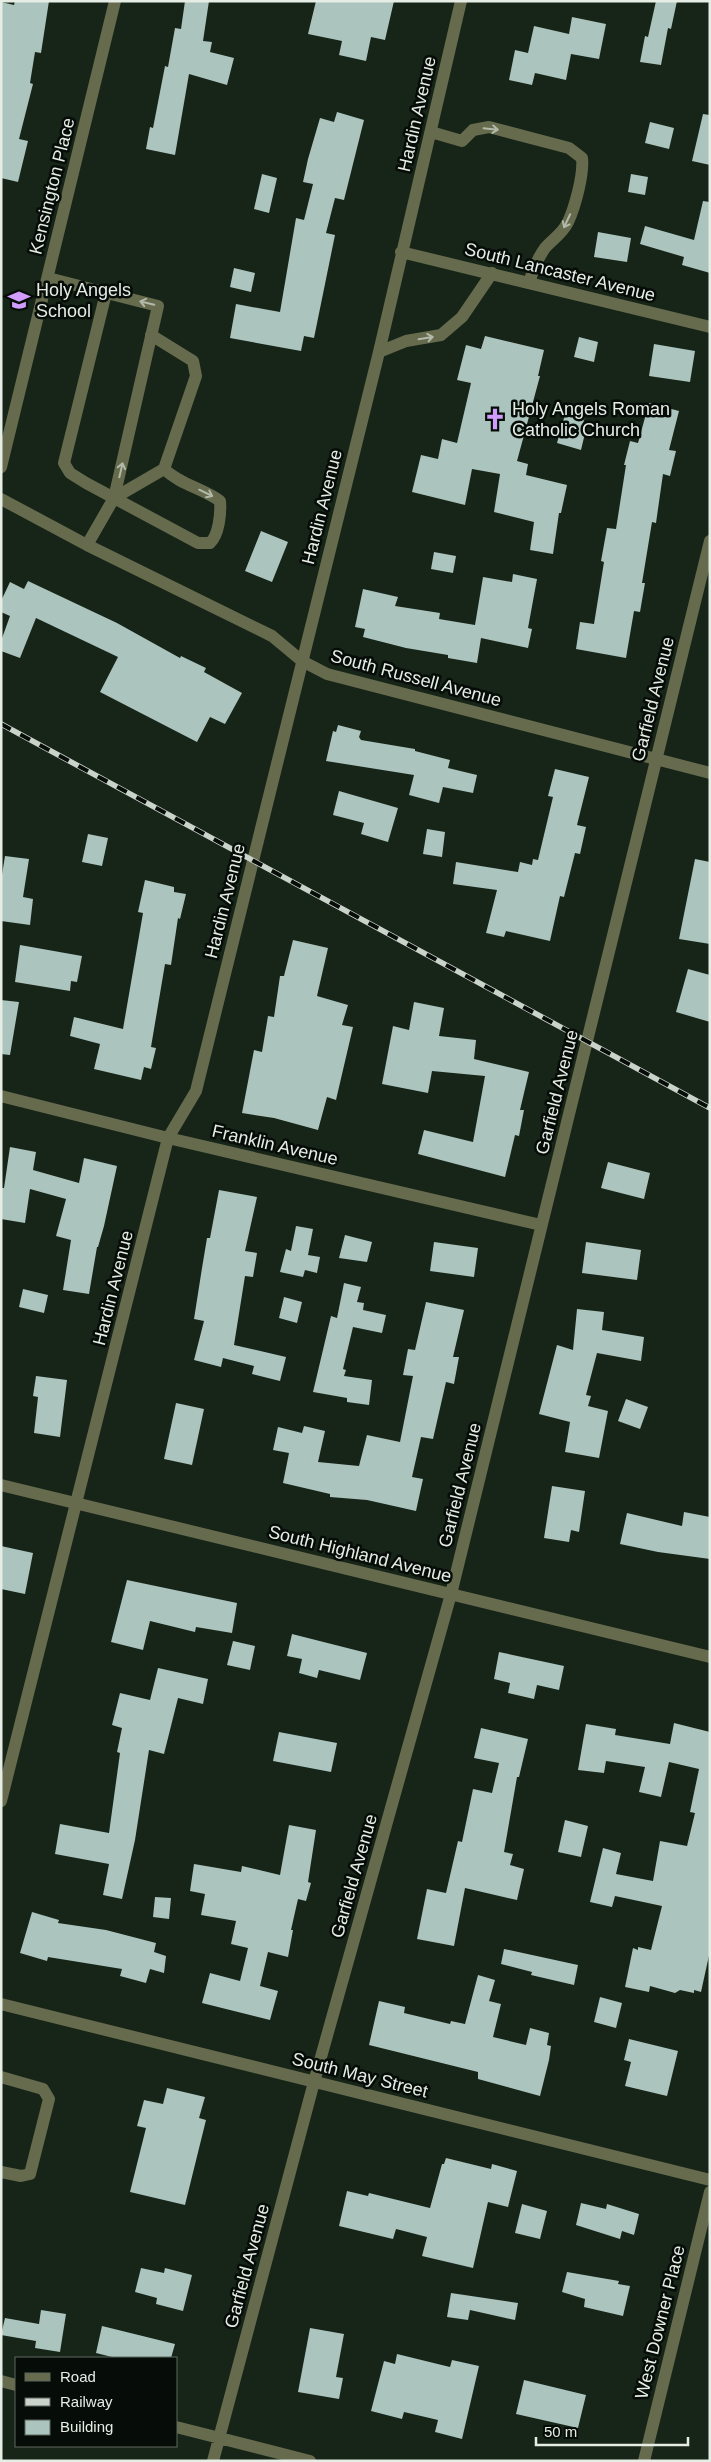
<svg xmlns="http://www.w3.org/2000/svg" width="711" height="2462" font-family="Helvetica,sans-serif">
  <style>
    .building { fill: #abc4be }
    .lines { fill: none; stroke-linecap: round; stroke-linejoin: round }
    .minor { stroke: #666b4d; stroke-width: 12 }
    .rail-casing { stroke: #cad3ca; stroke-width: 5.5 }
    .rail { stroke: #060c07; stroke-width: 4; stroke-dasharray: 11; stroke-linecap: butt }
    .oneway { stroke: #b2b9a8 }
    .labels { text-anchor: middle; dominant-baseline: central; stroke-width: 5; stroke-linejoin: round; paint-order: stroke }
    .street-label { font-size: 18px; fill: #e5ede5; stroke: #060c07 }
    .poi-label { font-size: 18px; fill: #e5ede5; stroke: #060c07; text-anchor: start }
  </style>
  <rect width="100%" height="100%" fill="#172418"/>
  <!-- building -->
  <path class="building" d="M15,1H49L41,53L35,52L30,83L33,84L19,139L28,141L18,182L1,178V2L14,5Z
    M185,1H209L203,41L212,42L210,52L234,58L227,85L189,74L175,155L146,149L150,127L153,128L165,66L168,67L175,28L181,29Z
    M316,1H394L385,40L371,37L366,61L339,55L342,41L308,34Z
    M656,1H677L671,29L668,28L661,65L640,62L645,36L648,37Z
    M572,17L606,24L599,59L571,54L566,80L535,73L532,85L509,80L515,50L528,53L534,26L569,34Z
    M337,112L364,120L344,200L335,198L326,233L335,235L314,338L304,336L301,351L230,338L236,304L280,312L296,218L304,220L313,184L303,182L308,159L320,118L334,122Z
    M703,114L710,115V165L692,161Z
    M650,122L674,128L669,149L645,143Z
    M262,174L277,178L269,213L254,209Z
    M631,174L648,177L645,195L628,192Z
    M703,201L710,202V273L682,265L684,257L640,244L645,226L694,240Z
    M598,232L631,238L627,262L594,257Z
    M234,268L255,273L251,292L230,287Z
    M485,336L544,350L538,376H540L517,461L528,464L526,475L567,485L561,513H559L553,554L530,550L534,522L494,512L500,474L472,469L465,505L412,492L421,455L438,459L442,439L457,443L471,383L457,380L466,345L481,349Z
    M579,337L598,342L594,362L574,357Z
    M654,344L695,351L690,382L649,376Z
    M649,403L679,411L669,450L676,451L670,476L663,474L656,523L652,522L642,583H645L640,612L634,611L626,658L576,649L580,622L594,624L604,562L601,561L607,528L616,529L626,465H624L630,441L638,443Z
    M568,404L587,408L583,424L587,425L581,450L557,443Z
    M261,531L288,542L272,582L245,571Z
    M434,552L456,556L453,573L431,569Z
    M513,574L537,579L528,628L532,629L528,648L481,638L477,663L448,658V655L406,648L363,637L365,629L355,627L363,589L398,597L395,606L440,613L439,619L475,625L483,577L512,582Z
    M28,581L117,623L180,658L181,656L206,668L204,672L242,693L225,724L210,717L197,742L100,692L118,657L36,618L20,658L1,651V641L10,616L1,612V601L10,582L24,589Z
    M338,725L361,731L359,737L361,740L415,749V751L450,760L448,768L477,775L473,793L443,787L439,803L409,795L414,775L326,761L333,731L336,732Z
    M555,769L589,777L577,825L586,827L580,854L575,853L564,897L560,896L550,941L506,931L504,937L486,933L497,890L453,884L456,862L518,872L520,862L532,865L533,859L538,860L553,797L548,796Z
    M339,791L398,808L388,842L361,834L364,823L333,815Z
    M427,829L445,832L442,857L423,854Z
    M88,834L108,838L102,866L82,862Z
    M5,856L29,859L23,897L33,899L30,925L1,921V881Z
    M695,859L710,862V944L679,939Z
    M145,880L174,887V892L186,894L180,919L178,918L171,965L165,964L151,1047L156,1048L151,1069L144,1067L141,1080L94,1069L100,1044L70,1036L74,1017L123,1029L143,913L138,912Z
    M293,940L328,948L317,996L348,1005L342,1025L353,1027L336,1100L327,1097L318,1130L274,1118L242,1113L254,1050L262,1052L268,1016L274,1017L280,976H284Z
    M20,945L82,956L77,982L71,981L70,991L15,982Z
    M688,969L710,975V1022L676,1012Z
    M1,1000L19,1002L10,1055L1,1054Z
    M414,1002L444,1008L439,1036L476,1040L474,1059L529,1072L520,1110H524L519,1136L515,1135L505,1177L418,1154L424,1130L473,1142L485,1076L432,1071L428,1093L382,1084L393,1026L409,1030Z
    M10,1147L36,1152L33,1170L79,1183L84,1158L117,1166L104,1226L98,1247H97L89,1294L63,1290L71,1240L56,1236L66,1199L30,1189L25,1223L1,1219V1188H4Z
    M608,1162L650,1173L644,1199L601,1188Z
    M219,1190L257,1197L245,1251L257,1253L253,1277L245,1276L234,1345L286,1357L280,1381L252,1374L254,1366L223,1358L221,1367L194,1360L204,1321L194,1319L202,1268L207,1238H210Z
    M296,1226L313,1229L308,1255L320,1257L317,1273L305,1270L303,1277L280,1272L286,1249L291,1251Z
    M345,1235L372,1242L367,1262L339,1258Z
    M434,1242L478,1248L474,1277L430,1271Z
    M586,1242L641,1250L637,1280L582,1273Z
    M344,1283L361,1287L357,1302L364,1303L363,1310L386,1315L382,1333L353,1327L343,1369L346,1370L344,1376L372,1380L369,1405L347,1402V1398L313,1392L331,1316L337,1318Z
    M23,1289L48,1295L44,1313L19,1307Z
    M284,1297L302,1302L297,1323L279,1318Z
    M426,1302L464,1310L453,1357H459L454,1384L446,1382L433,1439L421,1437L412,1477L423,1479L416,1511L367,1500L330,1497V1494L283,1483L289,1453L273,1450L278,1427L302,1433L304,1426L325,1431L318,1462L359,1466L367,1435L400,1442L413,1376L403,1375L408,1349L415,1350Z
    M577,1309L604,1312L602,1330L644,1337L641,1361L597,1353L586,1395L591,1396L588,1406L608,1411L599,1458L565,1452L570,1422L539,1414L557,1345L573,1350Z
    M36,1376L67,1380L60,1437L34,1433L38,1397L33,1396Z
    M626,1399L648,1407L640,1429L618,1421Z
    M176,1403L204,1409L192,1465L164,1459Z
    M552,1486L585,1491L579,1532L571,1530L569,1542L544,1538Z
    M684,1512L710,1517V1559L658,1552L620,1544L627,1513L682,1526Z
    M1,1546L33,1553L25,1594L1,1589Z
    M127,1580L237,1603L232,1633L196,1627L195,1632L150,1621L143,1650L111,1642Z
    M292,1634L367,1653L360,1680L319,1670L317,1678L299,1673L302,1659L287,1656Z
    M233,1641L255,1646L250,1670L227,1665Z
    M499,1652L564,1666L559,1690L537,1685L534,1699L508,1693L510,1683L494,1679Z
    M158,1668L208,1679L203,1704L178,1698L164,1754L149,1750L135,1840L122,1899L103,1895L109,1864L55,1854L60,1824L109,1833L120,1753L117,1752L122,1728L112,1725L120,1693L150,1700Z
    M674,1723L710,1732V1951L701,1992L694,1990V1993L680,1990L675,1993L650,1986L649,1992L625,1987L633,1948L638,1950V1947L651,1950L662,1906L615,1896L612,1907L590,1902L603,1848L621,1853L616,1874L653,1881L660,1841L687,1846L695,1813L690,1812L699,1769L669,1762L661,1797L639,1792L645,1767L606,1761L604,1773L578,1770L586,1724L616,1729L615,1735L670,1744Z
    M481,1728L528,1739L519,1777H517L504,1852L513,1854L510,1865L524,1869L517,1900L465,1888L454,1946L417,1939L427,1889L446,1893L458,1841L462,1842L473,1789L492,1793L499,1763L474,1758Z
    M279,1732L337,1743L331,1772L273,1761Z
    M565,1820L588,1826L581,1857L558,1852Z
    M289,1825L316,1830L308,1882L311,1883L306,1901L298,1899L291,1930H293L288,1957L268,1952L260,1986L278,1991L270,2020L202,2003L210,1973L240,1981L248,1948L231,1944L236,1921L201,1915L205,1894L190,1891L194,1864L241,1872L242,1866L280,1875Z
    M155,1897L171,1898L169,1919L153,1917Z
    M32,1912L59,1920L58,1923L106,1930L156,1943L154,1952L166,1956L164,1973L150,1969L146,1983L120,1976L122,1969L48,1957L47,1961L20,1953Z
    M504,1949L578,1965L574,1985L531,1975L532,1972L501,1964Z
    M478,1975L495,1980L489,2001L501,2004L493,2037L526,2045L530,2028L549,2033L547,2045L551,2046L549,2060L540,2096L478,2079V2072L369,2045L379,2001L405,2007L404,2013L450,2024L451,2021L465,2024Z
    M600,1997L622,2003L616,2028L594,2022Z
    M629,2039L678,2051L667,2096L625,2086L631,2062L624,2060Z
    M167,2088L205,2097L199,2118L206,2120L185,2205L130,2192L146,2128L137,2126L144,2100L163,2104Z
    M446,2158L491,2169L492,2164L517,2171L508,2207L488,2202L473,2268L422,2256L427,2237L396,2229L393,2239L339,2226L347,2191L368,2196L369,2193L430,2208L442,2164H444Z
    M581,2203L606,2209L607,2204L639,2214L634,2235L622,2231L620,2239L576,2225Z
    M522,2204L547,2211L540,2239L515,2233Z
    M141,2268L164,2273L165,2268L192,2275L183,2311L156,2304L157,2298L135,2292Z
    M567,2272L619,2281L618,2284L630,2286L623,2316L584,2307L585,2299L562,2292Z
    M451,2293L518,2303L515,2320L470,2310L468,2320L447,2317Z
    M41,2310L66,2314L60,2352L35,2348L36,2341L1,2335L5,2318L39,2324Z
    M102,2326L175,2344L171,2358H116L96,2353Z
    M310,2328L344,2334L336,2377L343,2378L339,2399L298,2392Z
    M397,2354L450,2367L452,2360L479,2366L462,2439L435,2432L438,2420L404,2412L402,2419L371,2411L384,2361L395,2364Z
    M524,2380L586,2395L578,2428L516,2414Z"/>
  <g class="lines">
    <!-- minor -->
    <path class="minor" d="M431,132L462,141L473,130L489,127L569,148L582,158C584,174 575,207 568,222C563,233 553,239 545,248C537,259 533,270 529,283
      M401,252L710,327
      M48,278L158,306L114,498L87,545
      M106,293L64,463L70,473L86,483L198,543H210C219,535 221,513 220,501C202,488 181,485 164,469
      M379,352L406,341L441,335L462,317L492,273
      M1,467L115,1
      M114,498L164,469L196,376L193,361L151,335
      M1,499L87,545L272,636L302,661L327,674L710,773
      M1,1096L168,1138L541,1225
      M1,1485L710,1657
      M1,1801L168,1138L196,1091L379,352L461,1
      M1,2004L710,2180
      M1,2077L43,2089L49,2099L30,2174L21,2176L1,2172
      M1,2381L16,2385
      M176,2427L310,2461
      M213,2461L314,2082L451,1594L710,541
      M644,2461L710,2192"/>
    <!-- rail casing -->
    <g class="rail-casing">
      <path id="rail" d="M1,724L710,1108"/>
    </g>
    <!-- rail -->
    <use href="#rail" class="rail"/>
  </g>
  <!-- one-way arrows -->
  <defs><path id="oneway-shaft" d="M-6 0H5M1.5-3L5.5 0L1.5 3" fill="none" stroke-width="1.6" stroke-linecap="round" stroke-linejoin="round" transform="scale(1.25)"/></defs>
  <g class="oneway">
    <use href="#oneway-shaft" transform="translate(491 129) rotate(6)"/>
    <use href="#oneway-shaft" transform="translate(567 221) rotate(115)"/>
    <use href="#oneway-shaft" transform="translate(147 303) rotate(-166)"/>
    <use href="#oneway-shaft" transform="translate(426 338) rotate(-10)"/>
    <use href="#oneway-shaft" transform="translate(121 470) rotate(-77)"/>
    <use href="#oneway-shaft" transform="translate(206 493) rotate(26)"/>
  </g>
  <!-- icons -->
  <defs>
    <g id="school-bare" transform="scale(1.725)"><path d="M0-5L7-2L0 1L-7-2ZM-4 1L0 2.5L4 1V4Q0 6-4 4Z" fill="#d09dff" stroke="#060c07" stroke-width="2.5" paint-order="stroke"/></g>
    <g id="church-bare" transform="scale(1.725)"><path d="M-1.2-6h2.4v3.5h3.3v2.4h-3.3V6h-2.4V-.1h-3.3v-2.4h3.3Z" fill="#d09dff" stroke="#060c07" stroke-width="2.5" paint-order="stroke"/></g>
  </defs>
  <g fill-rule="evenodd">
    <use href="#school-bare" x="19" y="300"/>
    <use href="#church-bare" x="495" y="419"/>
  </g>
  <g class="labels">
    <!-- street labels -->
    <g class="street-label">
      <text transform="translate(417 114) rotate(-77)">Hardin Avenue</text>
      <text transform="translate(52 186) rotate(-76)">Kensington Place</text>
      <text transform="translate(560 272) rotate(14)">South Lancaster Avenue</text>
      <text transform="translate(322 507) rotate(-76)">Hardin Avenue</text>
      <text transform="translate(416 678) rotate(15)">South Russell Avenue</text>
      <text transform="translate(653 699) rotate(-76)">Garfield Avenue</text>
      <text transform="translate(225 901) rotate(-76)">Hardin Avenue</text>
      <text transform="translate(557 1092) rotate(-76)">Garfield Avenue</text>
      <text transform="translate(275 1145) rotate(13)">Franklin Avenue</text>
      <text transform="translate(113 1288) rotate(-76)">Hardin Avenue</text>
      <text transform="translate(460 1485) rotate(-76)">Garfield Avenue</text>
      <text transform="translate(360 1554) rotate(14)">South Highland Avenue</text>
      <text transform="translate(354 1876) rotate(-74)">Garfield Avenue</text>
      <text transform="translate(360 2075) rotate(14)">South May Street</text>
      <text transform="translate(247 2266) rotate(-75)">Garfield Avenue</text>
      <text transform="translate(660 2322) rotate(-76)">West Downer Place</text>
    </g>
    <!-- poi labels -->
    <g class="poi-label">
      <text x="36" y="290">Holy Angels<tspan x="36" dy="21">School</tspan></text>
      <text x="512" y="409">Holy Angels Roman<tspan x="512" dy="21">Catholic Church</tspan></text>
    </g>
  </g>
  <!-- border -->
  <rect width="711" height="2462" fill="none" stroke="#e5ede5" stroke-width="5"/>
  <!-- legend -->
  <rect x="15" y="2357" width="162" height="90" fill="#060c07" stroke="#5f6660"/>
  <rect x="25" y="2373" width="25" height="8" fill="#666b4d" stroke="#5f6660"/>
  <text x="60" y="2382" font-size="15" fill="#e5ede5">Road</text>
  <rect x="25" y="2398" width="25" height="8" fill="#cad3ca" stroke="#5f6660"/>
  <text x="60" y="2407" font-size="15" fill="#e5ede5">Railway</text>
  <rect x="25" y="2420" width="25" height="15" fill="#abc4be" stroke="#5f6660"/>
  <text x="60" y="2432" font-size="15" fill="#e5ede5">Building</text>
  <!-- scale -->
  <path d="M536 2437v8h152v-8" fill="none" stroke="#e5ede5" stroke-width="2.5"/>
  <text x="544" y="2437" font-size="15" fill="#e5ede5" stroke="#060c07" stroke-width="4" paint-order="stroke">50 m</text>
</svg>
